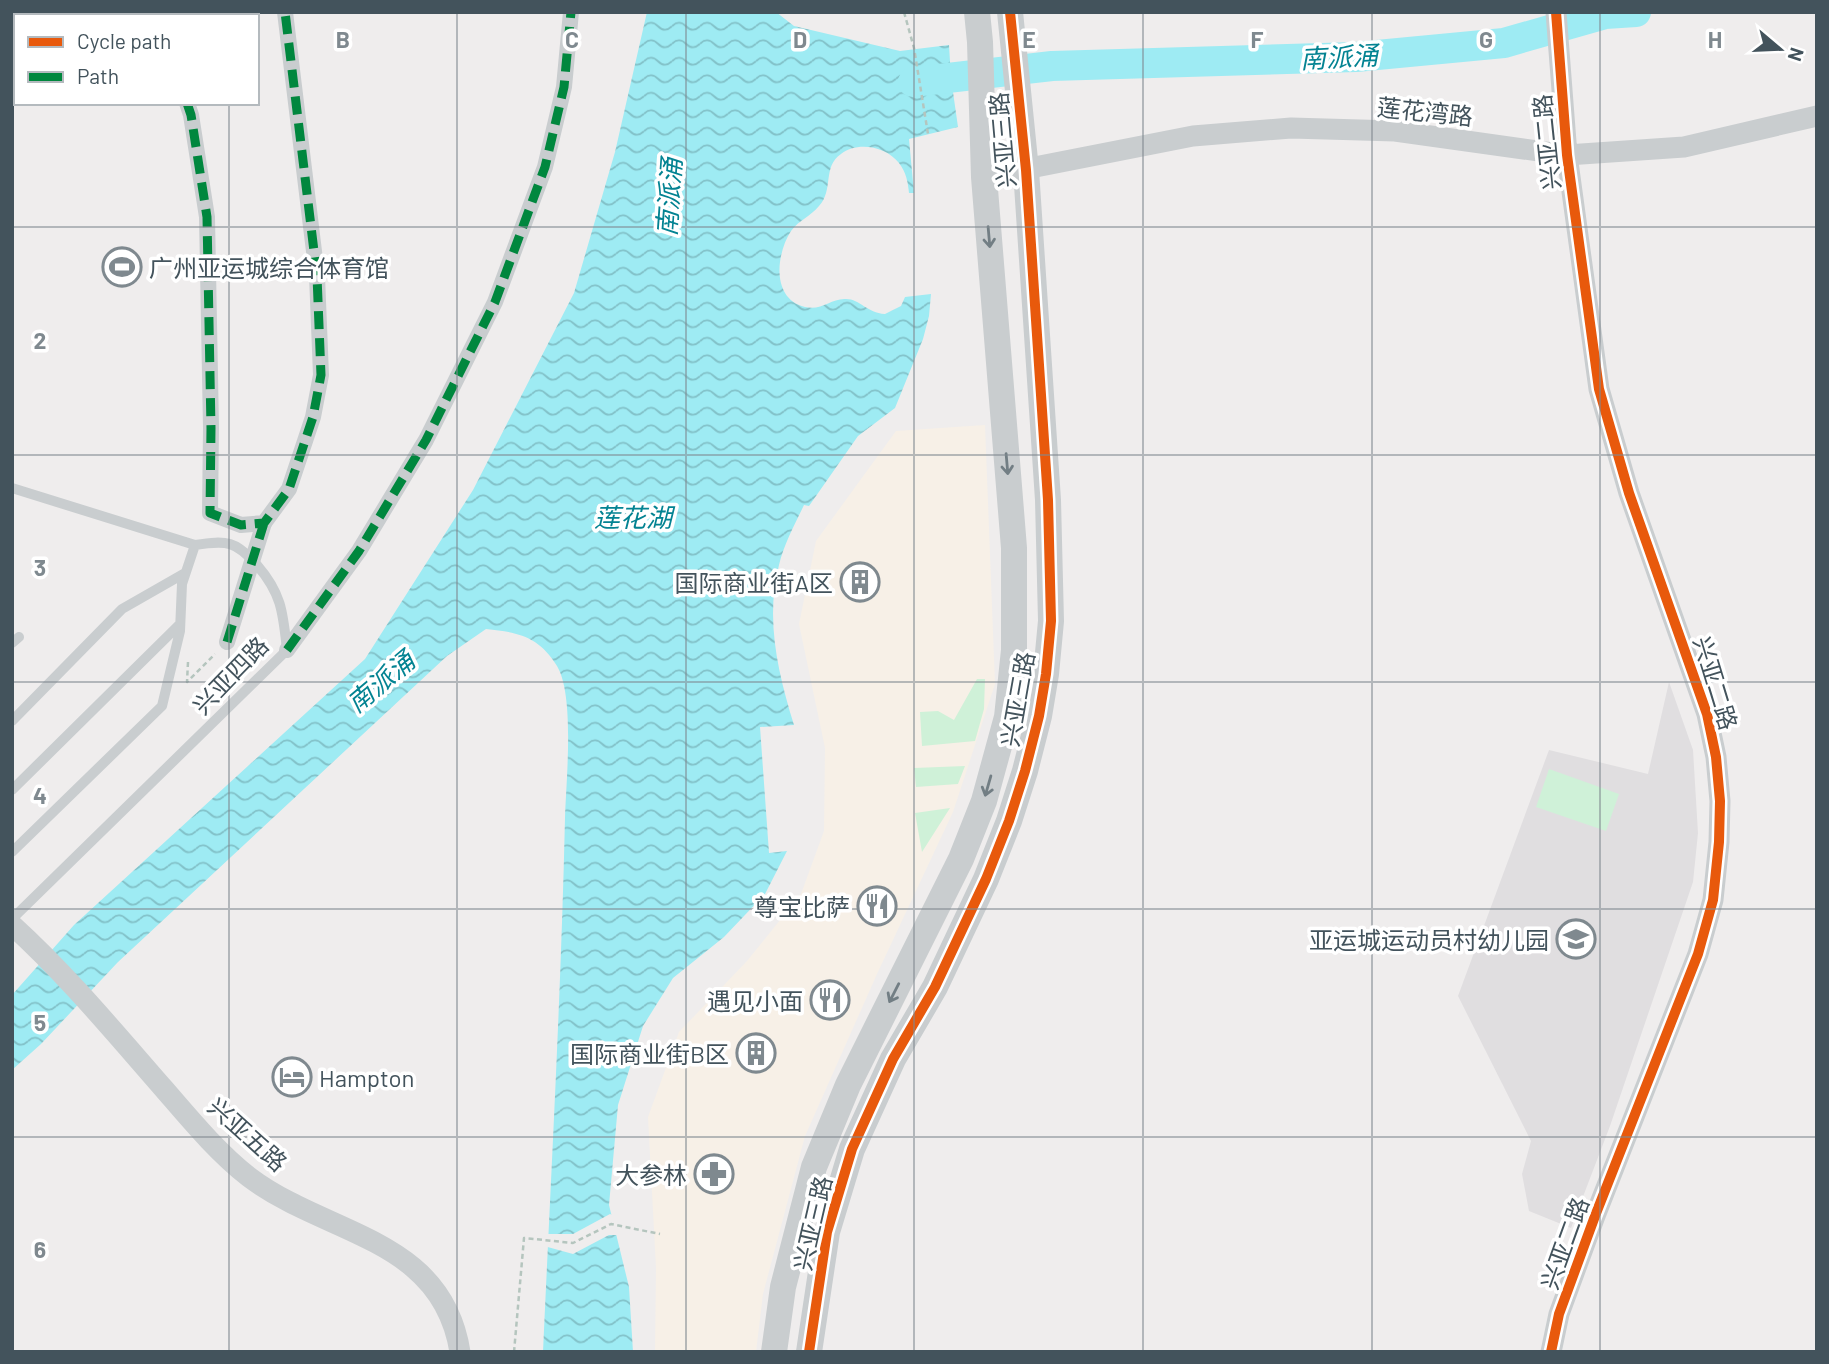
<svg xmlns="http://www.w3.org/2000/svg" width="1829" height="1364" font-family="Barlow,'Noto Sans SC',sans-serif">
  <style>
    .commercial { fill: #f7f0e7 }
    .education { fill: #e0dee0 }
    .green { fill: #cff1d8 }
    .water { fill: url(#water-waves) }
    .pier { fill: #efeded }
    .lines { fill: none; stroke-linecap: round; stroke-linejoin: round }
    .river { stroke: #9eebf3; stroke-width: 30 }
    .path { stroke: #b5c5be; stroke-width: 2.5; stroke-dasharray: 5 3.5; stroke-linecap: butt }
    .service { stroke: #c9cdcf; stroke-width: 10 }
    .pedestrian { stroke: #c9cdcf; stroke-width: 16 }
    .minor { stroke: #c9cdcf; stroke-width: 21 }
    .tertiary { stroke: #c9cdcf; stroke-width: 26 }
    .pedestrian-bridge { stroke: #c9cdcf; stroke-width: 16 }
    .quiet { stroke: #00873e; stroke-width: 9; stroke-dasharray: 18 9; stroke-linecap: butt }
    .cycleway-casing { stroke: #fff; stroke-width: 15 }
    .cycleway { stroke: #e8590c; stroke-width: 10 }
    .oneway { stroke: #727e84 }
    .grid { fill: none; stroke: #7f898f; stroke-width: 2; stroke-opacity: 0.55 }
    .labels { text-anchor: middle; dominant-baseline: central; stroke-width: 7; stroke-linejoin: round; paint-order: stroke }
    .street-label { font-size: 24px; fill: #43535c; stroke: #fff }
    .poi-label { font-size: 24px; fill: #43535c; stroke: #fff; text-anchor: end }
    .water-label { font-size: 26px; font-style: italic; fill: #038392; stroke: #fff }
    .grid-label { font-size: 23px; text-anchor: middle; font-weight: bold; fill: #7f898f; stroke: #fff; stroke-width: 7; stroke-linejoin: round; paint-order: stroke }
  </style>
  <defs>
    <pattern id="water-waves" width="16" height="10" patternUnits="userSpaceOnUse" patternTransform="scale(1.75)"><rect width="16" height="10" fill="#9eebf3"/><path d="M0 5q4-4 8 0t8 0" fill="none" stroke="#82c1c8"/></pattern>
  </defs>
  <rect width="100%" height="100%" fill="#efeded"/>
  <!-- commercial -->
  <path class="commercial" d="M985,425L995,684L953,812L877,974L805,1136L763,1294L756,1352H655L656,1268L648,1117L679,1032L747,961L801,894L824,831L825,748L799,624L816,541L896,431Z"/>
  <!-- education -->
  <path class="education" d="M1669,682L1693,750L1698,833L1693,882L1610,1126L1571,1228L1529,1211L1522,1174L1531,1141L1458,996L1549,750L1648,774Z"/>
  <!-- green -->
  <path class="green" d="M977,679H985L984,709L975,741L922,746L920,712L938,711L954,720Z
    M965,766L958,784L916,787L914,768Z
    M1549,769L1619,794L1606,831L1536,807Z
    M950,808L922,852L915,813Z"/>
  <!-- water -->
  <path class="water" d="M647,12H776L794,26L900,51L949,45L951,78L958,127L909,139L914,193H909C908,182 906,172 899,163C886,146 857,141 841,154C822,167 834,190 819,206C811,216 799,220 791,231C776,254 771,299 805,307C822,311 831,298 846,299C860,299 867,313 885,314L901,306L905,297L931,294L929,316L923,339L895,408L858,436L809,506L804,505C795,524 784,544 779,565C765,619 778,673 794,725L760,727L769,853L787,851L765,894L724,937L673,978L643,1026L618,1105L609,1205L629,1287L633,1352H543C551,1174 561,996 565,818C566,781 575,696 557,666C539,636 517,632 486,629L447,656L118,962L41,1044L12,1070V995L74,925L365,659L473,490L574,293L615,152Z"/>
  <!-- pier -->
  <path class="pier" d="M610,1214L615,1216L620,1235H609L573,1254L544,1246L545,1234H573Z"/>
  <g class="lines">
    <!-- river -->
    <path class="river" d="M913,82L1052,66L1356,57L1504,43L1605,14L1636,12"/>
    <!-- path -->
    <path class="path" d="M904,12L914,48L928,134
      M188,662L187,682L215,654
      M514,1352L524,1238L573,1243L611,1224L660,1234"/>
    <!-- service -->
    <path class="service" d="M12,488L195,545C227,540 236,541 257,565C282,594 283,613 287,650L12,919
      M12,643L19,637
      M12,721L122,609L185,573
      M12,790L180,624
      M12,852L162,706L180,631L182,584L195,545"/>
    <!-- pedestrian -->
    <path class="pedestrian" d="M134,12L137,16
      M187,103L191,115L207,217L211,428L210,513L241,525L264,523L289,489L313,417L321,375L317,276L285,12
      M287,650L359,551L426,440L495,302L545,167L564,87L571,12"/>
    <!-- minor -->
    <path class="minor" d="M984,177L1193,136L1291,128L1395,131L1567,155L1684,147L1817,116
      M12,925C67,975 115,1033 164,1089C190,1119 217,1152 249,1177C327,1236 442,1237 460,1352
      M1551,1352L1559,1314L1595,1216L1698,954L1713,900L1719,842L1720,801L1716,757L1707,714L1629,493L1599,389L1567,155L1556,12"/>
    <!-- tertiary -->
    <path class="tertiary" d="M774,1352L783,1287L814,1167L848,1085L961,859L984,801L1007,717L1014,650V548L984,177L980,42L977,12
      M809,1352L827,1232L852,1149L893,1059L935,987L986,879L1009,821L1025,771L1039,716L1046,674L1051,621L1048,500L1026,170L1010,12"/>
    <!-- pedestrian-bridge -->
    <path class="pedestrian-bridge" d="M227,642L264,523"/>
    <!-- quiet -->
    <path class="quiet" d="M134,12L137,16
      M187,103L191,115L207,217L211,428L210,513L241,525L264,523L289,489L313,417L321,375L317,276L285,12
      M227,642L264,523
      M287,650L359,551L426,440L495,302L545,167L564,87L571,12"/>
    <!-- cycleway casing -->
    <g class="cycleway-casing">
      <path id="cycleway" d="M809,1352L827,1232L852,1149L893,1059L935,987L986,879L1009,821L1025,771L1039,716L1046,674L1051,621L1048,500L1026,170L1010,12
        M1551,1352L1559,1314L1595,1216L1698,954L1713,900L1719,842L1720,801L1716,757L1707,714L1629,493L1599,389L1567,155L1556,12"/>
    </g>
    <!-- cycleway -->
    <use href="#cycleway" class="cycleway"/>
  </g>
  <!-- one-way arrows -->
  <defs><path id="oneway-shaft" d="M-6 0H5M1.5-3L5.5 0L1.5 3" fill="none" stroke-width="1.6" stroke-linecap="round" stroke-linejoin="round" transform="scale(1.75)"/></defs>
  <g class="oneway">
    <use href="#oneway-shaft" transform="translate(989 237) rotate(85)"/>
    <use href="#oneway-shaft" transform="translate(1007 464) rotate(85)"/>
    <use href="#oneway-shaft" transform="translate(988 786) rotate(106)"/>
    <use href="#oneway-shaft" transform="translate(894 993) rotate(117)"/>
  </g>
  <!-- grid -->
  <path class="grid" d="M229,12V16M457,12V1352M686,12V1352M914,12V1352M1143,12V1352M1372,12V1352M1600,12V1352M229,103V1352M12,227H1817M12,455H1817M12,682H1817M12,909H1817M12,1137H1817"/>
  <!-- icons -->
  <defs>
    <g id="stadium-ring" transform="scale(2.0125)"><circle r="9.5" fill="#fff" stroke="#7f898f" stroke-width="1.5"/><path d="M0-5a6.5 5 0 1 0 0 10a6.5 5 0 1 0 0-10ZM-3.5-1.8h7v3.6h-7Z" fill="#7f898f"/></g>
    <g id="building-ring" transform="scale(2.0125)"><circle r="9.5" fill="#fff" stroke="#7f898f" stroke-width="1.5"/><path d="M-4-6H4V6H1V3H-1V6H-4ZM-2.5-4.3h1.7v1.8h-1.7ZM.8-4.3h1.7v1.8H.8ZM-2.5-1h1.7V.8h-1.7ZM.8-1h1.7V.8H.8Z" fill="#7f898f"/></g>
    <g id="restaurant-ring" transform="scale(2.0125)"><circle r="9.5" fill="#fff" stroke="#7f898f" stroke-width="1.5"/><path d="M-5-6h1v4h1v-4h1v4h1v-4h1v5L-1.5 .5V6h-2V.5L-5-1ZM5-6V6H3V1.5H1.5Q1.5-4 5-6Z" fill="#7f898f"/></g>
    <g id="school-ring" transform="scale(2.0125)"><circle r="9.5" fill="#fff" stroke="#7f898f" stroke-width="1.5"/><path d="M0-5L7-2L0 1L-7-2ZM-4 1L0 2.5L4 1V4Q0 6-4 4Z" fill="#7f898f"/></g>
    <g id="hotel-ring" transform="scale(2.0125)"><circle r="9.5" fill="#fff" stroke="#7f898f" stroke-width="1.5"/><path d="M-6-4.5h1.5V1H6V5H4.5V3h-9V5H-6ZM-4 0a1.8 1.8 0 1 1 3.6 0ZM.5 0V-2.5h3Q6-2.5 6 0Z" fill="#7f898f"/></g>
    <g id="pharmacy-ring" transform="scale(2.0125)"><circle r="9.5" fill="#fff" stroke="#7f898f" stroke-width="1.5"/><path d="M-2-6h4v4h4v4h-4v4h-4v-4h-4v-4h4Z" fill="#7f898f"/></g>
  </defs>
  <g fill-rule="evenodd">
    <use href="#stadium-ring" x="122" y="267"/>
    <use href="#building-ring" x="860" y="582"/>
    <use href="#restaurant-ring" x="877" y="906"/>
    <use href="#school-ring" x="1576" y="939"/>
    <use href="#restaurant-ring" x="830" y="1000"/>
    <use href="#building-ring" x="756" y="1053"/>
    <use href="#hotel-ring" x="292" y="1077"/>
    <use href="#pharmacy-ring" x="714" y="1174"/>
  </g>
  <g class="labels">
    <!-- street labels -->
    <g class="street-label">
      <text transform="translate(1425 111) rotate(6)">莲花湾路</text>
      <text transform="translate(1002 140) rotate(-95)">兴亚三路</text>
      <text transform="translate(1546 142) rotate(-96)">兴亚二路</text>
      <text transform="translate(230 675) rotate(-46)">兴亚四路</text>
      <text transform="translate(1716 683) rotate(73)">兴亚二路</text>
      <text transform="translate(1017 699) rotate(-80)">兴亚三路</text>
      <text transform="translate(248 1134) rotate(42)">兴亚五路</text>
      <text transform="translate(812 1223) rotate(-77)">兴亚三路</text>
      <text transform="translate(1564 1243) rotate(-70)">兴亚二路</text>
    </g>
    <!-- poi labels -->
    <g class="poi-label">
      <text x="149" y="267" text-anchor="start">广州亚运城综合体育馆</text>
      <text x="833" y="582">国际商业街A区</text>
      <text x="850" y="906">尊宝比萨</text>
      <text x="1549" y="939">亚运城运动员村幼儿园</text>
      <text x="803" y="1000">遇见小面</text>
      <text x="729" y="1053">国际商业街B区</text>
      <text x="319" y="1077" text-anchor="start">Hampton</text>
      <text x="687" y="1174">大参林</text>
    </g>
    <!-- water labels -->
    <g class="water-label">
      <text transform="translate(1339 56) rotate(-3)">南派涌</text>
      <text transform="translate(668 197) rotate(-86)">南派涌</text>
      <text x="633" y="516">莲花湖</text>
      <text transform="translate(380 681) rotate(-40)">南派涌</text>
    </g>
  </g>
  <g class="grid-label">
    <text x="343" y="48">B</text>
    <text x="572" y="48">C</text>
    <text x="800" y="48">D</text>
    <text x="1029" y="48">E</text>
    <text x="1257" y="48">F</text>
    <text x="1486" y="48">G</text>
    <text x="1715" y="48">H</text>
    <text x="40" y="349">2</text>
    <text x="40" y="576">3</text>
    <text x="40" y="804">4</text>
    <text x="40" y="1031">5</text>
    <text x="40" y="1258">6</text>
  </g>
  <!-- border -->
  <rect width="1829" height="1364" fill="none" stroke="#43535c" stroke-width="28"/>
  <!-- legend -->
  <rect x="14" y="14" width="245" height="91" fill="#ffffff" stroke="#b4babe" stroke-width="2"/>
  <rect x="28" y="37" width="35" height="10" fill="#e8590c" stroke="#b4babe" stroke-width="2"/>
  <text x="77" y="49" font-size="21" fill="#43535c">Cycle path</text>
  <rect x="28" y="72" width="35" height="10" fill="#00873e" stroke="#b4babe" stroke-width="2"/>
  <text x="77" y="84" font-size="21" fill="#43535c">Path</text>
  <!-- north arrow -->
  <g transform="translate(1780 49) rotate(109)" stroke="#ffffff" stroke-width="5" paint-order="stroke">
  <path d="M0-5L12 26L0 18L-12 26Z" fill="#43535c"/>
  <text y="-10" font-size="19" font-weight="bold" text-anchor="middle" fill="#43535c">N</text>
  </g>
</svg>
